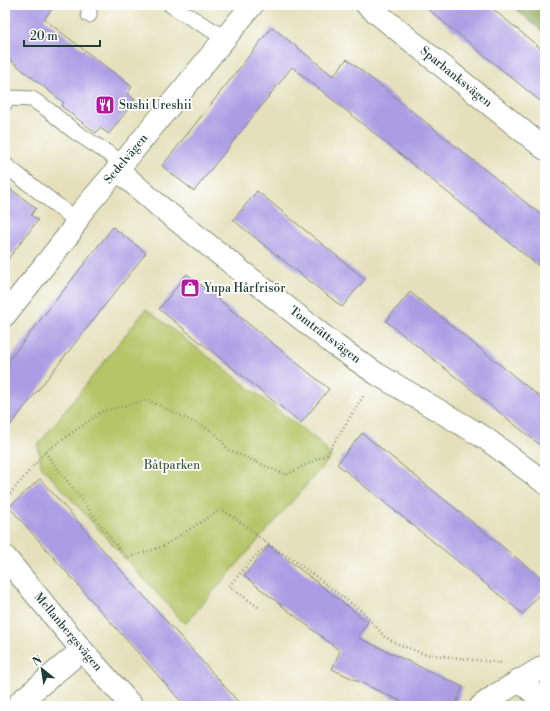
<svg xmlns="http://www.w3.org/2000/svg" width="550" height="711" font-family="'Libre Bodoni',serif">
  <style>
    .green { fill: #b6c568; stroke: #6a814e }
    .forest { fill: #90aa5c; stroke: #587448 }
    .building { fill: #ab9ce4 }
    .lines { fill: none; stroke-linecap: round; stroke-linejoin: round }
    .service-casing { stroke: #828e78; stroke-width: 17 }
    .minor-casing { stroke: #828e78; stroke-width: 24 }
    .tertiary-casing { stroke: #828e78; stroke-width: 24 }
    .path { stroke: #828e78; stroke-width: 2.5; stroke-dasharray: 1 3; stroke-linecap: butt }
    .service { stroke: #fff; stroke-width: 15 }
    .minor { stroke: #fff; stroke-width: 22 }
    .tertiary { stroke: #fff; stroke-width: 22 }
    .labels { text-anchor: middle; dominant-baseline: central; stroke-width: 3.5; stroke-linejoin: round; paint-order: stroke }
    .street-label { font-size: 12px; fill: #1f3d34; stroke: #fff }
    .poi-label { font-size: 12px; fill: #1f3d34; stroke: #fff; text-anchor: start }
    .park-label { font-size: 12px; fill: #455f41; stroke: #fff }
  </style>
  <rect width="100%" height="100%" fill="#fff"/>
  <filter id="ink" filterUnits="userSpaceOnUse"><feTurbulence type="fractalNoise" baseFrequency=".025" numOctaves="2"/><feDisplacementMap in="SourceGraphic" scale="8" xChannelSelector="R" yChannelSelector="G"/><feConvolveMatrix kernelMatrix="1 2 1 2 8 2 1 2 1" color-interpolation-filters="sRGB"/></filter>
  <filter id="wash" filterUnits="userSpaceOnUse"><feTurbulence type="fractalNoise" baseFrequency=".012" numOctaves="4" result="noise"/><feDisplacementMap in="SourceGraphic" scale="16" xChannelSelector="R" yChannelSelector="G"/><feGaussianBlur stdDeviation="0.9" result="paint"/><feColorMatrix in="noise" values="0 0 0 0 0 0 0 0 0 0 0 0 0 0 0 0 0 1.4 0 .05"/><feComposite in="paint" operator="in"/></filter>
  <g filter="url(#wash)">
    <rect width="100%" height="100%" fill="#e5e0bb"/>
    <!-- green -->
    <path class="green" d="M146,309L321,443L331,457L185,624L41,466L38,445Z"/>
    <!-- forest -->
    <path class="forest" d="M511,5H545V34Z"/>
    <g id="blocks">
      <!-- building -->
      <path class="building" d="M5,5H55L44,19L132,87L127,94L135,100L109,134L100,128L96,133L61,106L64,103L5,56Z
        M423,5H488L545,52V105Z
        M272,27L333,76L347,59L545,218V271L292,67L194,191L162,166Z
        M5,185L36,208L31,215L38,220L5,263Z
        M257,191L365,279L342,307L233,220Z
        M113,227L146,253L5,432V365Z
        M187,274L329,389L301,423L159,309Z
        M410,292L545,401V449L386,321Z
        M362,433L545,581V587L523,614L337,464Z
        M40,479L242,706H185L9,507Z
        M269,545L368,622L357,637L463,687L455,706H411L332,669L340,651L244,576Z"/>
    </g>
  </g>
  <g filter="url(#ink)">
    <use href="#blocks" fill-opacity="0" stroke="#828e78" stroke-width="1"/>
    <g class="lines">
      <!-- service casing -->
      <g class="service-casing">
        <path id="service" d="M89,5V15
          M171,5L180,11L225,38
          M5,103L10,98L32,99L47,109L74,131L123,163
          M5,165L77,221"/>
      </g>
      <!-- minor casing -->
      <g class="minor-casing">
        <path id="minor" d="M117,169L159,206L336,346L377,374L485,438L545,483
          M5,315L70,233L82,211L123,163L252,5
          M5,557L82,650L132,706
          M519,680L545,703
          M18,706L21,701L82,650
          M481,706L496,695L545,666"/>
      </g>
      <!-- tertiary casing -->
      <g class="tertiary-casing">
        <path id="tertiary" d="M367,5L545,149"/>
      </g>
      <!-- path -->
      <path class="path" d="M45,452L126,558L162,547L221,509L246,526L270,546
        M5,500L45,452L103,411L148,400L214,432L229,450L286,475L327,454L364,395
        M258,607L229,586L260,551L270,546L295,561L364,613L385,637L398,644L424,654L502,663"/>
      <!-- service -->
      <use href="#service" class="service"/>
      <!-- minor -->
      <use href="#minor" class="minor"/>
      <!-- tertiary -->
      <use href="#tertiary" class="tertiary"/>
    </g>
  </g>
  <!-- icons -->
  <defs>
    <g id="restaurant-square" transform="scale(1)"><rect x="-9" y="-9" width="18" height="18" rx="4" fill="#b5179e" stroke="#fff"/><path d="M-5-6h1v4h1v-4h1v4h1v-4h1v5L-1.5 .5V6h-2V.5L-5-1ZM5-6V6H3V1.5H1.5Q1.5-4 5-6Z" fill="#fff"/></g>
    <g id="shop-square" transform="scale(1)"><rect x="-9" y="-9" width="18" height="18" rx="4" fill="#b5179e" stroke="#fff"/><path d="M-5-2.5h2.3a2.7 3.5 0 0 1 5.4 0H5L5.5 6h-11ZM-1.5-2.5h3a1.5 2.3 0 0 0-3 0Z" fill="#fff"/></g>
  </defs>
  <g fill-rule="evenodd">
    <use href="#restaurant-square" x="105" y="105"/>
    <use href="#shop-square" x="190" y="288"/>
  </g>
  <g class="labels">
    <!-- street labels -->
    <g class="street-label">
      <text transform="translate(456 77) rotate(39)">Sparbanksvägen</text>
      <text transform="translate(126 159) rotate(-50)">Sedelvägen</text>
      <text transform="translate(325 335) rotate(37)">Tomträttsvägen</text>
      <text transform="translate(68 632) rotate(50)">Mellanbergsvägen</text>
    </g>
    <!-- poi labels -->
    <g class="poi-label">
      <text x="119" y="105">Sushi Ureshii</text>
      <text x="204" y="288">Yupa Hårfrisör</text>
    </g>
    <!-- park labels -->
    <g class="park-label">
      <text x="172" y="465">Båtparken</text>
    </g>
  </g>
  <!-- margin -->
  <rect width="550" height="711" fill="none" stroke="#fff" stroke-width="20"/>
  <!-- north arrow -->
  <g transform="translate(42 669) rotate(330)" stroke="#ffffff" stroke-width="3" paint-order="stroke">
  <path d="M0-3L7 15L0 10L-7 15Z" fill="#1f3d34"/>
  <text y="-6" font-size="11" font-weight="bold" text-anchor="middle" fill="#1f3d34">N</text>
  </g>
  <!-- scale -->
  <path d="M24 40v6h76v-6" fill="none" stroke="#1f3d34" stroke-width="2"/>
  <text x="30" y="40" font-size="12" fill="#1f3d34" stroke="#ffffff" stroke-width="3" paint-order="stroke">20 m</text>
</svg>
